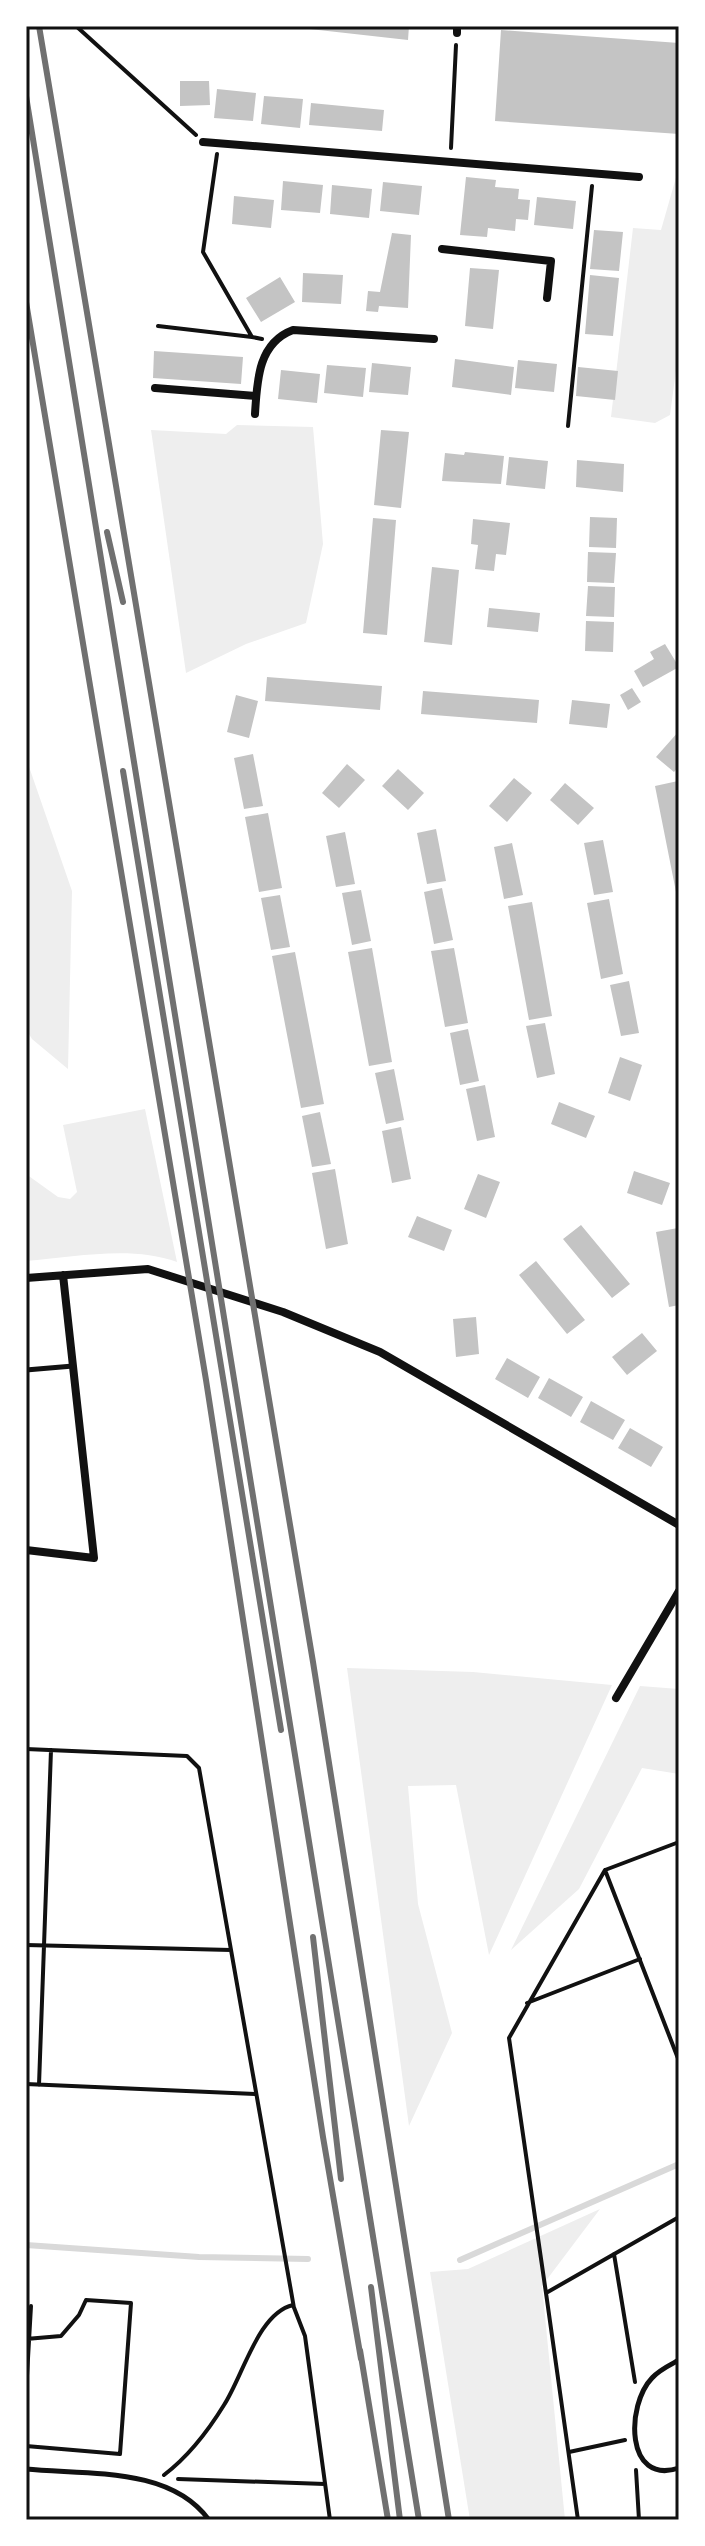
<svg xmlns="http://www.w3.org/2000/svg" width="705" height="2546" font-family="'Source Serif 4',serif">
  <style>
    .green { fill: #eee }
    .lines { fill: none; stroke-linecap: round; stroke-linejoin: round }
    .stream { stroke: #d9d9d9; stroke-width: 6 }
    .building { fill: #c4c4c4 }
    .path { stroke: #111; stroke-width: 4 }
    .service { stroke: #111; stroke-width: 5 }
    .minor { stroke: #111; stroke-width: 8 }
    .rail { stroke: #707070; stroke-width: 6 }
    .neatline { fill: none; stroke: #111; stroke-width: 3 }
  </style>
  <rect width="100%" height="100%" fill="#fff"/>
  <!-- green -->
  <path class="green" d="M677,174L679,348L670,415L655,423L611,417L633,228L661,230Z
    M237,425L313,427L323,544L306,623L246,644L186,673L151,430L226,434Z
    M26,758L72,891L68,1069L32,1039L26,1029Z
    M145,1109L177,1262C132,1245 74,1257 26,1261V1174L58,1197L70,1199L77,1192L63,1125Z
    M347,1668L473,1672L612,1685L489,1955L456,1785L408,1786L418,1904L452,2033L409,2126Z
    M640,1686L679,1689V1774L642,1768L579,1889L511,1950Z
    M600,2209L542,2286L565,2520H470L430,2272L468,2269Z"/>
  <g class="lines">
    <!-- stream -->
    <path class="stream" d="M26,2245L199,2257L308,2259
      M460,2260L679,2164"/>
  </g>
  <!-- building -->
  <path class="building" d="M283,26H409L408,40Z
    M501,30L679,43V134L495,121Z
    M180,81H209L210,105L180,106Z
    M217,89L256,93L253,121L214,118Z
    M264,96L303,99L300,128L261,124Z
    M311,103L384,110L382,131L309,125Z
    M466,177L496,180L495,187L519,189L518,199L530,200L528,220L516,219L515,231L488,228L487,237L460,235Z
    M283,181L323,185L320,213L281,210Z
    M383,182L422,186L419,215L380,211Z
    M332,185L372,189L369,218L330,214Z
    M234,196L274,200L271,228L232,224Z
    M537,197L576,201L573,229L534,225Z
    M594,230L623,232L619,271L590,269Z
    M392,233L411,235L408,308L379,306L378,312L366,311L368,291L380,292Z
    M470,268L499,270L493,329L465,326Z
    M303,273L343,275L341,304L302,302Z
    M590,275L619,278L613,336L585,334Z
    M280,277L295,302L261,322L246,298Z
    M154,351L243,357L241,384L153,378Z
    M455,359L514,367L511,395L452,387Z
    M518,360L557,364L554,392L515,388Z
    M372,363L411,367L408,395L369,392Z
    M327,365L366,368L363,397L324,393Z
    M578,367L618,371L615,400L576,396Z
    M281,370L320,374L317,403L278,399Z
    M381,430L409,432L401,508L374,505Z
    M465,452L504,456L501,484L442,481L445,453L464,455Z
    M509,457L548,461L545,489L506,485Z
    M577,460L624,464L623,492L576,487Z
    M590,517L617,518L616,548L589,547Z
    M373,518L396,520L387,635L363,633Z
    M473,519L510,523L506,555L496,554L494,571L475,569L478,545L471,544Z
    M588,552L616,553L614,583L587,582Z
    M432,567L459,570L452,645L424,642Z
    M588,586L615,587L614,617L586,616Z
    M489,608L540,613L538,632L487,627Z
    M586,621L614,622L613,652L585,651Z
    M665,644L679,667L643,687L634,671L654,659L650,652Z
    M267,677L382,686L380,710L265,701Z
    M632,688L641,702L628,710L620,695Z
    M423,691L539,700L537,723L421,714Z
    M236,695L258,701L249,738L227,732Z
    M572,700L610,704L607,728L569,724Z
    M679,731V766L674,772L656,757Z
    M253,754L263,806L244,809L234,758Z
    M347,764L365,780L339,808L322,793Z
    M398,769L424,793L408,810L382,786Z
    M514,778L532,793L507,822L489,806Z
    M678,781L679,902H678L655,786Z
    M565,783L594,808L578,825L550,800Z
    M268,813L282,888L259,892L245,817Z
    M436,829L446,881L427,884L417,833Z
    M345,832L355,884L336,887L326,836Z
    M603,840L613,892L594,895L584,843Z
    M512,843L523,895L504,899L494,847Z
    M442,888L453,940L434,944L424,892Z
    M361,890L371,941L352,945L342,893Z
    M280,895L290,947L271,950L261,898Z
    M609,899L623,974L601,979L587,903Z
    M532,902L552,1016L529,1020L508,906Z
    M372,948L392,1062L369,1066L348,952Z
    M454,948L468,1023L445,1027L431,951Z
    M295,952L324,1104L301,1108L272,956Z
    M629,981L639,1033L621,1036L610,985Z
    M545,1023L555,1074L537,1078L526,1026Z
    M468,1029L479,1081L460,1085L450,1033Z
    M620,1057L642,1065L630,1101L608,1093Z
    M394,1069L404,1120L386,1124L375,1073Z
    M485,1085L495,1137L477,1141L466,1089Z
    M559,1102L595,1116L586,1138L551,1124Z
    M320,1112L331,1164L312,1167L302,1116Z
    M401,1127L411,1179L392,1183L382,1131Z
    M335,1169L348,1244L326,1249L312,1173Z
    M634,1171L670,1183L662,1205L627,1193Z
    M478,1174L500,1182L486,1218L464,1209Z
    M417,1216L452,1230L444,1251L408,1237Z
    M581,1225L630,1284L612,1298L563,1239Z
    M678,1228L679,1305L669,1307L656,1232Z
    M536,1261L585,1320L567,1334L519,1275Z
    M476,1317L479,1354L456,1357L453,1319Z
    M642,1333L657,1351L627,1375L612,1357Z
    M507,1358L540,1377L528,1398L495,1379Z
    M549,1378L583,1397L571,1417L538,1398Z
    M591,1401L625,1420L613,1440L580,1422Z
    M630,1428L663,1447L651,1467L618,1448Z"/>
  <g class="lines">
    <!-- path -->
    <path class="path" d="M76,26L196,135
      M451,148L456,45
      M217,154L203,252L252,337L262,339
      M158,326L252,337
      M568,426L592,186
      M26,1749L187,1756L199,1768L294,2308
      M679,1842L605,1870L679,2061
      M26,1945L231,1950
      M527,2003L640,1959
      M26,2084L255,2094
      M39,2085L51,1750
      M614,2254L635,2382
      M547,2300L509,2038L605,1870
      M26,2339L61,2336L79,2315L86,2300L131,2303L120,2454L26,2446
      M26,2393L31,2306
      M569,2452L625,2440
      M636,2470L639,2520
      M164,2475C189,2456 208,2431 224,2405C243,2376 258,2313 293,2305L305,2336L330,2520
      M178,2479L325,2484
      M578,2520L546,2293L679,2217"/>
    <!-- service -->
    <path class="service" d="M26,1370L73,1366
      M679,2360C670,2365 659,2370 652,2378C626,2405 625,2486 679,2468
      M26,2469C86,2475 170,2466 209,2520"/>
    <!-- minor -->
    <path class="minor" d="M457,33V26
      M203,142L639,177
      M442,249L551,261L547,298
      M155,388L256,396
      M255,414C257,381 258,343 293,330L434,339
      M26,1278L148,1269L283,1312L380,1352L679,1525
      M26,1550L94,1558L63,1275
      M616,1698L679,1591"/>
    <!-- rail -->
    <path class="rail" d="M39,26L313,1662L449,2520
      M26,96L419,2520
      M26,302L206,1380L323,2137L361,2359
      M107,532L123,602
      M123,771L281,1730
      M313,1937L341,2179
      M371,2287L400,2520
      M360,2350L388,2520"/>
  </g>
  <!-- border -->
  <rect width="705" height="2546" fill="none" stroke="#ffffff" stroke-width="56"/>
  <rect x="28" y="28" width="649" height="2490" class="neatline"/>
</svg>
